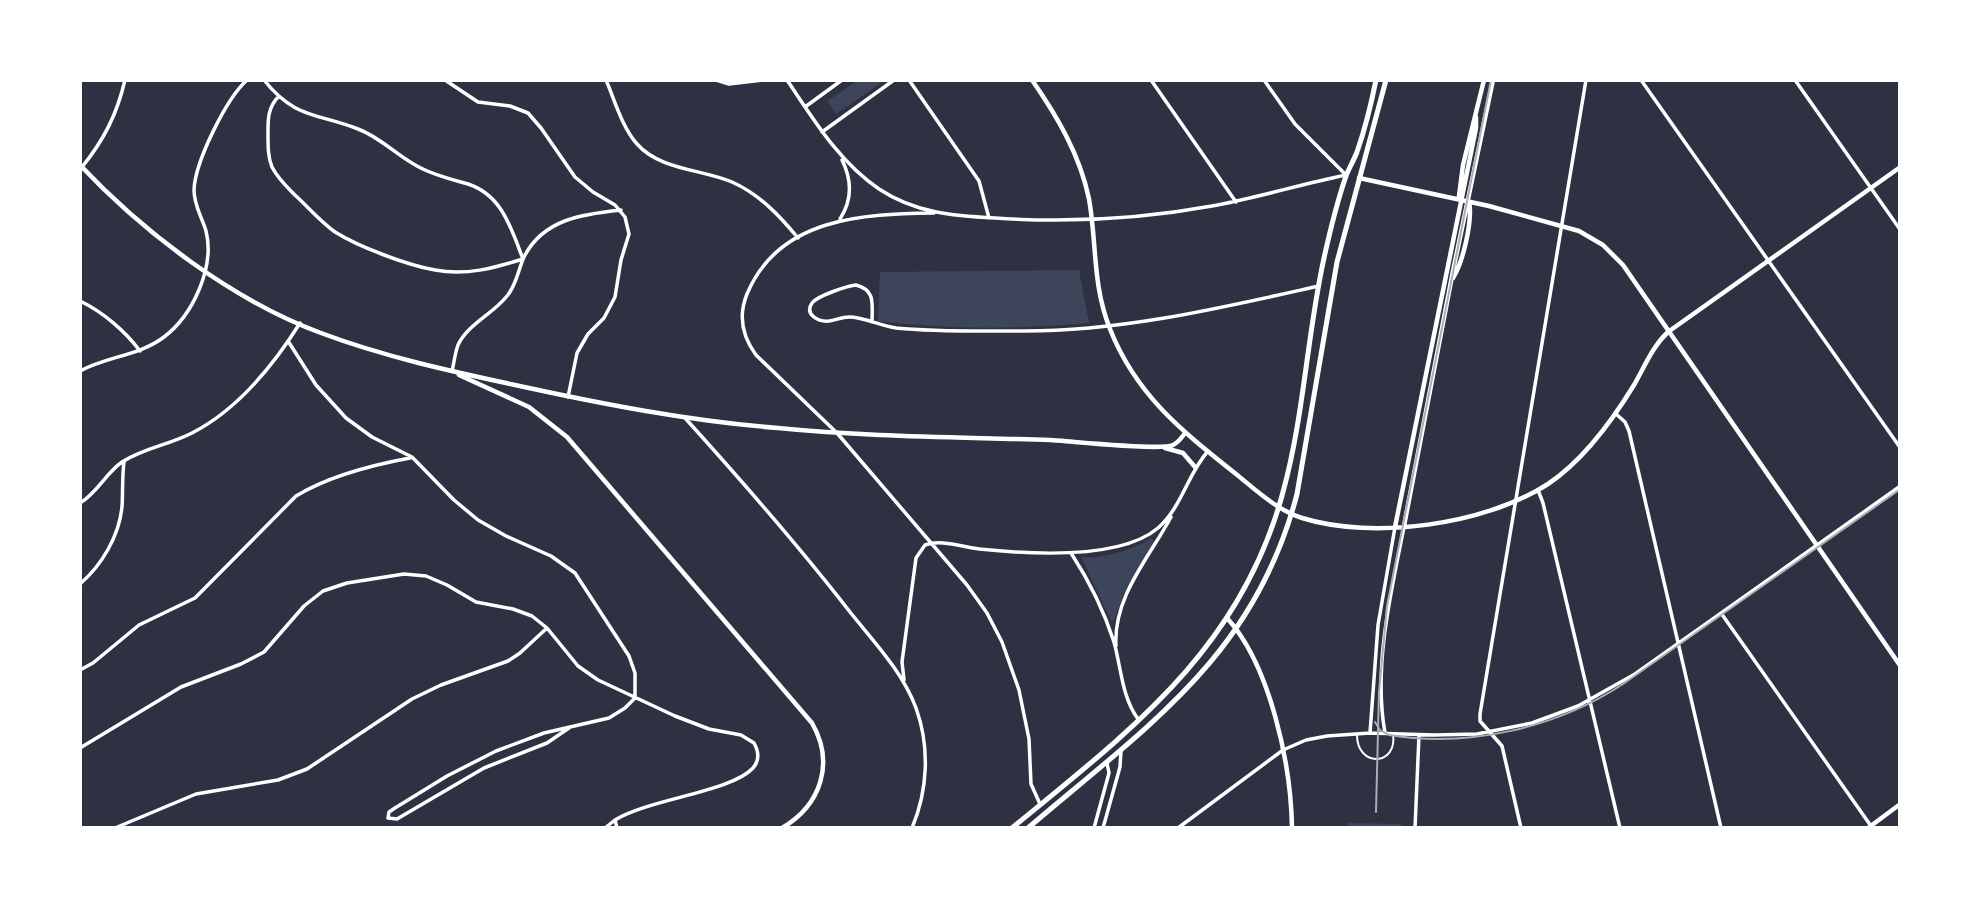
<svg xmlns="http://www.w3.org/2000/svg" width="1980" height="908" font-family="'Varela Round',sans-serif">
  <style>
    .green { fill: #3c4559 }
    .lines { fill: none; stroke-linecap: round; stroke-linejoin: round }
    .service { stroke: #fff; stroke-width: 2 }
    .minor { stroke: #fff; stroke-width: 3.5 }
    .tertiary { stroke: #fff; stroke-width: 4.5 }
    .primary { stroke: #fff; stroke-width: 5 }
    .tram { stroke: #abadb3; stroke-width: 2 }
  </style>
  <rect width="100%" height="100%" fill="#2d3142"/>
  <!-- green -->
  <path class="green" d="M857,81H884L836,114L827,101Z
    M1079,270L1089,323C1019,329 949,330 878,321L880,272Z
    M1152,538L1155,542L1126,589L1114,620L1111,621L1081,557C1105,559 1131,550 1152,538Z
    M1348,823L1401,824V827H1348Z"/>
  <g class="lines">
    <!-- service -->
    <path class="service" d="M1357,735C1357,768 1398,766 1393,734"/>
    <!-- minor -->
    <path class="minor" d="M264,80C295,119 317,113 358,129C380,137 396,155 417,166C433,175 450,179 468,184C502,195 511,228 523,259C494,268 466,276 435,270C407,265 359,247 335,232C321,222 309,208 296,196C287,187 278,179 272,167C268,157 268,147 268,136C268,121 267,108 279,96
      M445,80L478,102L510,106L528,113L541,128L575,177L593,192L615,205L625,217L629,234L621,260L615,297L604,318L588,334L577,353L568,397
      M606,80C615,101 622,127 637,144C660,170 701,169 732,182C759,194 779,215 798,238
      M716,80L729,84L763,80
      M787,80C814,120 839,162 879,189C915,213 954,216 995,218C1068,223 1141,219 1212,206C1257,198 1301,184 1346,175
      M909,80L979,181L989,218
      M1151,80L1236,202
      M1264,80L1295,124L1346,175
      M1641,80L1899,446
      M1795,80L1899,228
      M805,107L842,80
      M822,132L894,80
      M82,167C104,140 117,114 125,80
      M934,213C864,214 779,217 747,294C738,316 742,336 756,355L837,433L967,585L987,613L1002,642L1019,690L1029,739L1031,784L1040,804
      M840,219C853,199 852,180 842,160
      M80,301C103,312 125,331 140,351
      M872,322C872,305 876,290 856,285C847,286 817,296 812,303C804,315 819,322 829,321C836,320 842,317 849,317C865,317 880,326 896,328C936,332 978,331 1019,331C1120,332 1220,308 1319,286
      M288,341L316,385L346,418L372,437L412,457L454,500L478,520L506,536L551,556L575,573L629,656L635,673V698L625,708L609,718L544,733L496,751L447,776L395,808L389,812L388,818L397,819L484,768L547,743L569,728
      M80,371C108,356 139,356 164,337C193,315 215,267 206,231C202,217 194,206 194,190C195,162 226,99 247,80
      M452,371C454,363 455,353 458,345C468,324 493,314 507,296C517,284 518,270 524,257C543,219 583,214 621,210
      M1615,413L1625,422L1629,431L1721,828
      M685,418C742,481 798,545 850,612C874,642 902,671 916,708C930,747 928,790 912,828
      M1538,490L1543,503L1620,828
      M80,503C97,493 106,473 122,462C144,448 169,445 192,433C237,410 273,366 300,323
      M1071,553C1088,579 1104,611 1114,642C1121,667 1122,698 1138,719
      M80,584C102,565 119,536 122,507C123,492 122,477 124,462
      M1721,613L1871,826
      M1116,646C1113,597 1149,558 1171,517
      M80,670L93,663L139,625L195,598L296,496C329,476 372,465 410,458
      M904,680L902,662L916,558L925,545C941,539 962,547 979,549C1027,554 1119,561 1158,528C1182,507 1187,475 1208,451
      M1370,733L1378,625L1395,527
      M1385,733C1373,666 1391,593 1404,527
      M80,748L181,687L241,664L264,652L304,606L323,591L347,583L404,574L426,576L447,585L476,602L513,609L532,616L547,628L578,666L598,680L675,716L709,729L741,735L754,743C759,752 760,760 753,768C731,792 649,799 615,820L617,828
      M115,828L196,794L278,780L307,769L412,699L441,685L508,661L520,653L547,628
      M605,828L615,820
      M1094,828L1109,773L1107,763
      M1103,828L1120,767L1121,751
      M1178,828L1283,750L1306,740L1327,736L1370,733L1435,735L1477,734L1532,723L1578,706L1635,674L1899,487
      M1415,828L1419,735
      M1521,828L1502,746L1480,721V714L1586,80"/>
    <!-- tertiary -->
    <path class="tertiary" d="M1032,80C1057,116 1080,155 1089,199C1097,243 1092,284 1110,329C1136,395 1182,431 1236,474C1257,491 1277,510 1302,518C1373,540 1485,525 1548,484C1584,460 1612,421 1634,385C1645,366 1652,347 1668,332L1899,168
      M80,165C144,233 234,301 321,333C385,357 450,371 515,385C602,404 689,421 778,428C868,437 959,437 1050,440C1070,441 1161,451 1173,445C1179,442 1182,437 1185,433
      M1359,178L1489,206L1579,231L1603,245L1623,265L1899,664
      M1459,196L1463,165L1484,80
      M1453,278C1463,262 1473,220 1469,202
      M459,375L529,407L567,437L812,723C835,763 821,805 782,828
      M1165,448L1183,453L1195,467
      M1404,526L1453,271L1493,80
      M1395,527L1476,128V117
      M1227,618C1270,665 1291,764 1292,828
      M1868,828L1899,805"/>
    <!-- primary -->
    <path class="primary" d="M1012,828C1131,730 1241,649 1283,492C1304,416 1307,335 1324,258C1330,231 1337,202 1346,176C1349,168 1354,160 1357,152C1365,129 1371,105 1376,80
      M1028,828C1147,726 1255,656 1297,494L1337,262L1386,80"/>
    <!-- tram -->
    <path class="tram" d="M1375,722L1380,730L1389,735C1469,748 1556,728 1623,684L1899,490
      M1376,812L1379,692L1387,606L1491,80"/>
  </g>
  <!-- border -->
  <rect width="1980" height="908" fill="none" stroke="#ffffff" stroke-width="164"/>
</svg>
